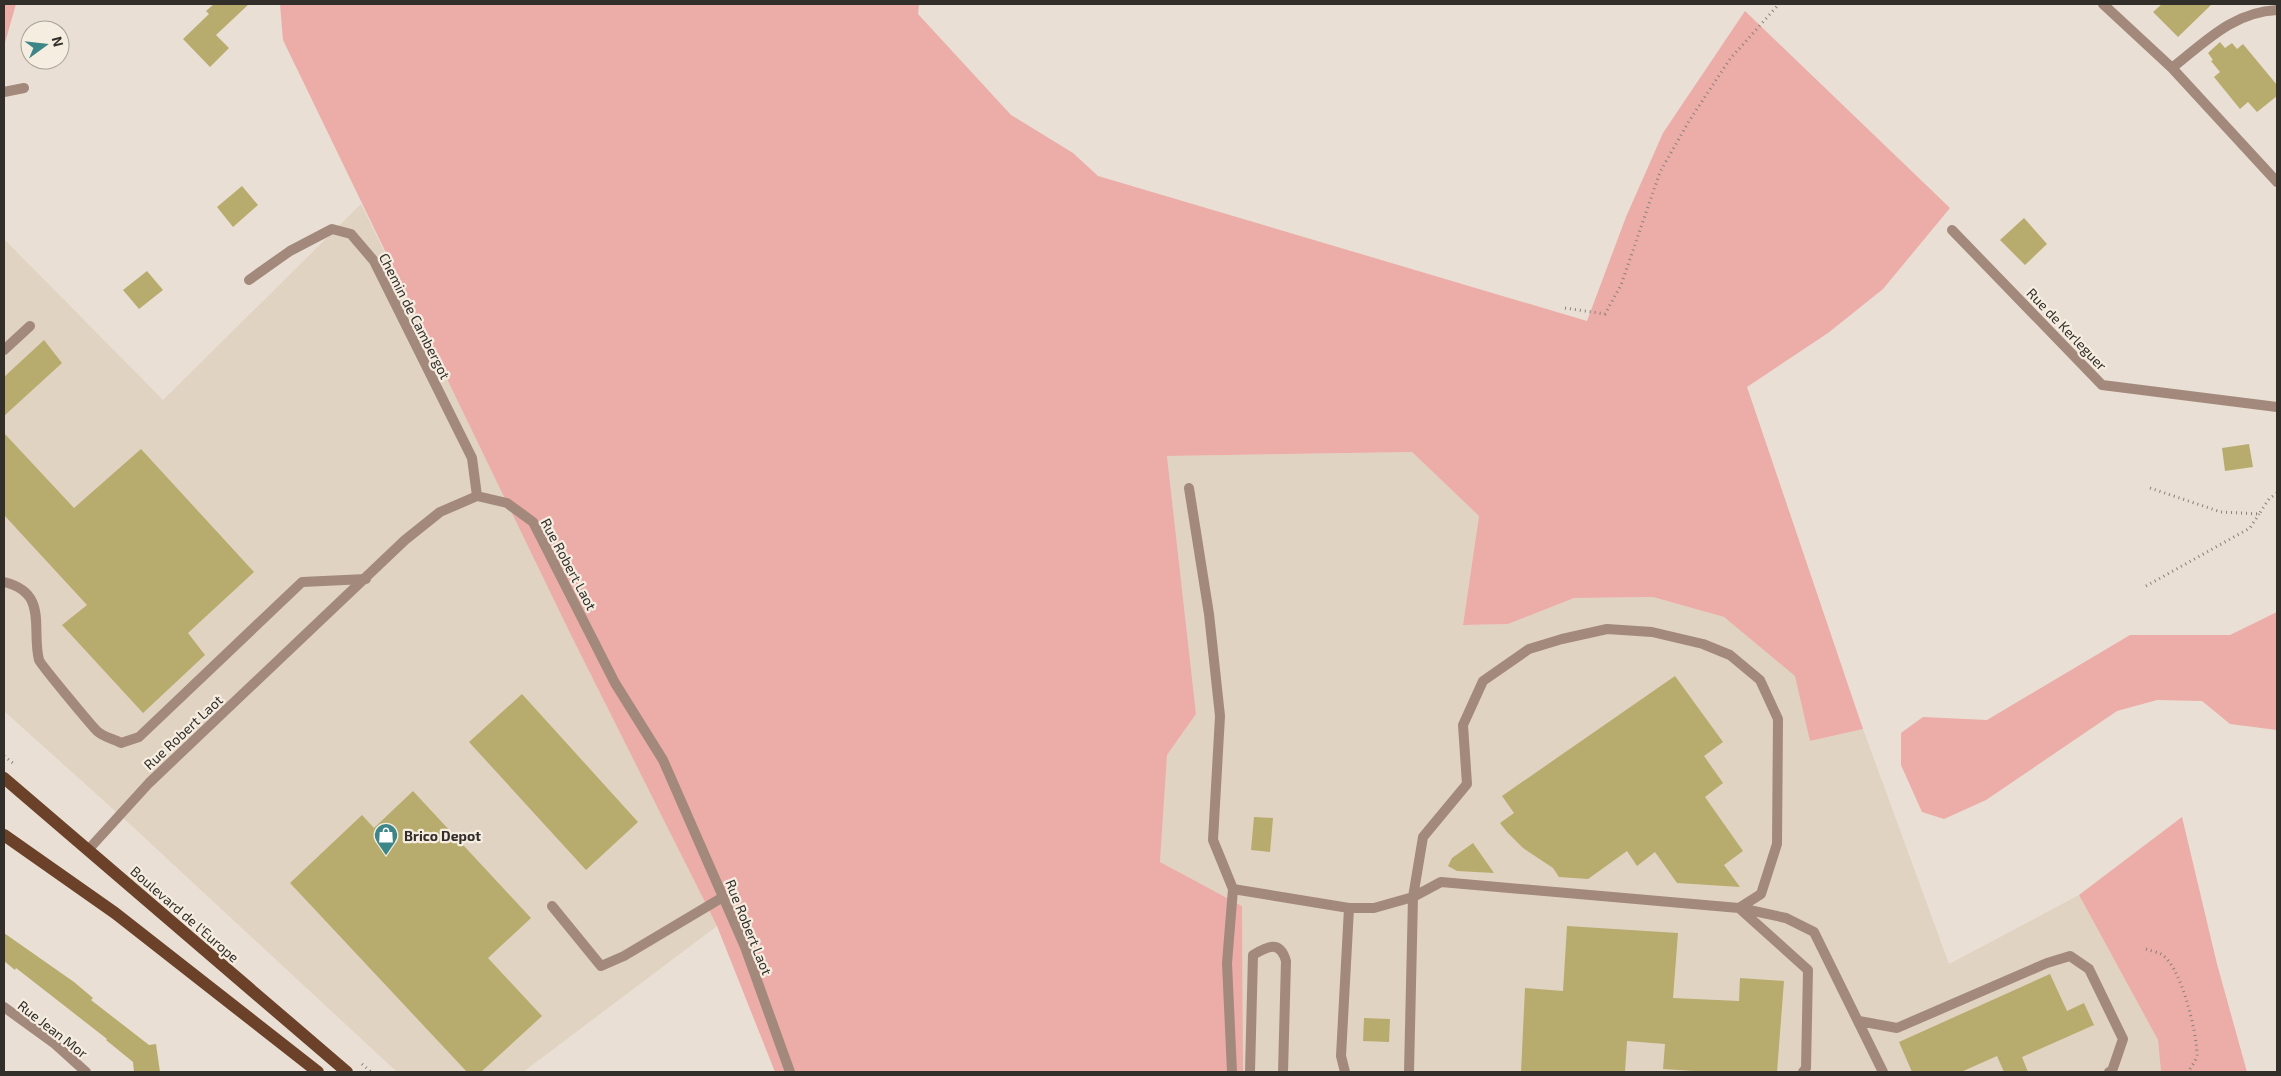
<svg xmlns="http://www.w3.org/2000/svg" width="2281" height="1076" font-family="'Exo 2',sans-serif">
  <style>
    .built { fill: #e1d3c1 }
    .green { fill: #ecaca7 }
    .building { fill: #b7ac6e }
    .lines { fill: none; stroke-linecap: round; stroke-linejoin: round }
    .path { stroke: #88817a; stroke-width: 3; stroke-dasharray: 1 4; stroke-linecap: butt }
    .lane { stroke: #a3897c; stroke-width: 10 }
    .street { stroke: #a3897c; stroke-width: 10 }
    .primary { stroke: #6b4129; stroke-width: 12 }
    .labels { text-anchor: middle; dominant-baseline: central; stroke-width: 4.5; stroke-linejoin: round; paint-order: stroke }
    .street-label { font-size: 14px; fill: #322e2a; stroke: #f6ede1 }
    .poi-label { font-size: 14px; font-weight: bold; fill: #322e2a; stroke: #f6ede1; text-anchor: start }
  </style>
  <rect width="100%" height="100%" fill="#e9dfd4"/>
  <!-- built -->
  <path class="built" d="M361,204L717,926L523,1072H397L133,827L4,711V239L163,400Z
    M1412,452L1479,516L1463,625L1508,624L1574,598L1653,597L1724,617L1796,676L1811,741L1863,729L1949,964L2079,895L2158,1040L2161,1072H1243L1242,906L1160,862L1167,755L1196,714L1167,456Z"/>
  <!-- green -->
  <path class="green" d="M4,4H16L4,46Z
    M280,4H919L918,14L1011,115L1073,153L1098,176L1587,321L1626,217L1663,133L1745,11L1950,208L1883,289L1828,333L1747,387L1863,729L1810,741L1795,676L1724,617L1653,597L1574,598L1508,624L1463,625L1479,516L1412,452L1167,456L1196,714L1167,755L1160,862L1242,906L1243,1072H775L717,926L571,635L283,40Z
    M2277,612V730L2230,724L2202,701L2157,700L2117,711L1986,800L1944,819L1922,812L1901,765V733L1923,717L1987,720L2130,635H2230Z
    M2182,817L2217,964L2247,1072H2161L2158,1040L2079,895Z"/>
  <!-- building -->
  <path class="building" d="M214,4H249L216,35L229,48L210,67L183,39L209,14L206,11Z
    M2162,4H2212L2178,37L2153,12Z
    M2220,42L2225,48L2232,43L2237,49L2243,44L2277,85V96L2257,112L2248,102L2240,109L2214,77L2220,72L2211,61L2213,60L2208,53Z
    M242,186L258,205L233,227L217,207Z
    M2024,218L2047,244L2025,265L2000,240Z
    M147,271L163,290L139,309L123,290Z
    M44,340L62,363L4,416V377Z
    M4,433L74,508L141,449L254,572L188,633L205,655L143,713L62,625L87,605L4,515Z
    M2249,444L2253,467L2225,471L2222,448Z
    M1675,676L1723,742L1704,756L1723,783L1705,797L1743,851L1724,865L1740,887L1677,883L1655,852L1637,866L1627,851L1588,879L1559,877L1553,868L1523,848L1507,832L1500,823L1514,813L1502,796Z
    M522,694L638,822L586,870L469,742Z
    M413,791L531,918L488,958L542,1016L481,1072H467L290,883L362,815L374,828Z
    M1254,817L1273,818L1270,852L1251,850Z
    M1473,843L1494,873L1457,871L1448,866L1452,858Z
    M1567,926L1678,933L1673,998L1739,1001L1740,978L1784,981L1777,1072H1708L1663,1069L1665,1044L1627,1041L1625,1072H1521L1525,988L1563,991Z
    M4,933L74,982L93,998L91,1000L149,1045L156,1044L160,1072H134L133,1062L106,1040L107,1039L16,968L15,970L4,961Z
    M2050,974L2067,1011L2084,1003L2094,1025L2022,1057L2028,1072H2004L1997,1056L1961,1072H1912L1899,1042Z
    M1364,1018L1390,1019L1389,1042L1363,1041Z"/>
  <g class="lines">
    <!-- path -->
    <path class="path" d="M1565,308L1605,314L1621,285L1660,172L1689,121L1730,59L1779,4
      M2150,488L2221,512L2259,514L2269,499L2277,493
      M2146,586L2250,528L2259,514
      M4,756L13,763
      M2146,949C2151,951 2157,952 2161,954C2181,965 2197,1033 2197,1055C2196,1061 2191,1067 2188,1072
      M362,1064L371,1072"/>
    <!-- lane -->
    <path class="lane" d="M4,92L24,88
      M4,350L30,326
      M1189,488L1209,614L1220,716L1213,840L1233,889L1349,908H1374L1413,897L1441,882L1739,908L1808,970L1806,1068L1803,1072
      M4,582C49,593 31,628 39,660C41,665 91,725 97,731C103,737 114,739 121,743L139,737L302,582L366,579
      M552,906L601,966L624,956L723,897
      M1740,908L1786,918L1814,932L1883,1072
      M1859,1021L1897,1028L2047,963L2070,956L2089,969L2123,1039L2112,1071L2109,1072
      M1232,1072L1227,963L1233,889
      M1250,1072L1253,955C1268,946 1280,940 1286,961L1283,1072
      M1345,1072L1341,1056L1349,908
      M1409,1072L1413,897L1423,837L1467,784L1463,725L1483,681L1529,649L1562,639L1607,629L1652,632L1703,644L1730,655L1760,680L1778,719L1777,844L1761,894L1739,908"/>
    <!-- street -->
    <path class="street" d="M2103,4L2172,68L2277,182
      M2172,68C2205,42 2233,12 2277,10
      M1952,230L2102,385L2277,407
      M249,280L290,251L332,229L351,234L374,261L472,458L477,496
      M88,850L149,783L405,540L440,512L477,496L507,503L533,522L615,683L663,760L745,947L790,1072
      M4,1007L55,1044L86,1072"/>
    <!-- primary -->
    <path class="primary" d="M4,778L347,1072
      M4,835L115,913L318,1072"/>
  </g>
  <!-- icons -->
  <defs>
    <g id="shop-pin" transform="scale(1.25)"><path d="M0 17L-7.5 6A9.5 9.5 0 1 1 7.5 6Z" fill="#3d8688" stroke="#f6ede1"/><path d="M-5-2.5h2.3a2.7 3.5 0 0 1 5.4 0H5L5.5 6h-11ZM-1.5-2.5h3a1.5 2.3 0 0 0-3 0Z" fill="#fff"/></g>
  </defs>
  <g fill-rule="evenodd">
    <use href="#shop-pin" x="386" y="835"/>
  </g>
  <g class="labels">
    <!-- street labels -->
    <g class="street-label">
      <text transform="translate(415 316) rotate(63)">Chemin de Cambergot</text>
      <text transform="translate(2067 329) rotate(46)">Rue de Kerleguer</text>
      <text transform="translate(569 564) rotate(62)">Rue Robert Laot</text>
      <text transform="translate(183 732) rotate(-43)">Rue Robert Laot</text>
      <text transform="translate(185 914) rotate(41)">Boulevard de l'Europe</text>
      <text transform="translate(749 927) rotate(68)">Rue Robert Laot</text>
      <text transform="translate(53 1029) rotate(38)">Rue Jean Mor</text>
    </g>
    <!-- poi labels -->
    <g class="poi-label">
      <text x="404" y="835">Brico Depot</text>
    </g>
  </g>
  <!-- border -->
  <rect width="2281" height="1076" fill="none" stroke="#322e2a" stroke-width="10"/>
  <!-- north arrow -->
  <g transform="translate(45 45) rotate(75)"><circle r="24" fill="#f6ede1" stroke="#a8a198"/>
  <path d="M0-4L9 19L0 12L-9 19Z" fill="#3d8688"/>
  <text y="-8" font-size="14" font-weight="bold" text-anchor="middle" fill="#322e2a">N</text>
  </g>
</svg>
